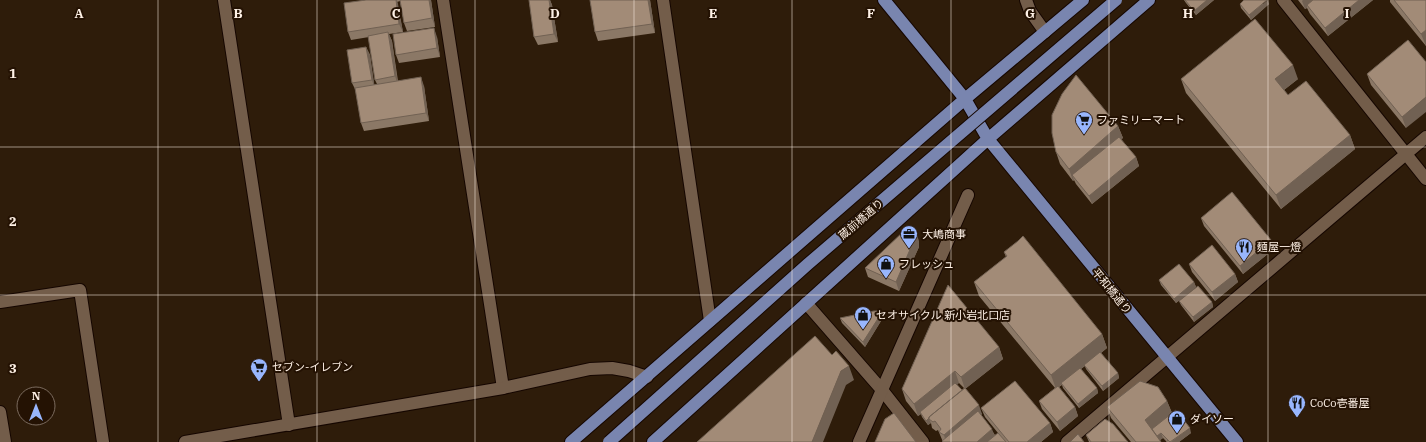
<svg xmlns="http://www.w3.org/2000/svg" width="1426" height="442" font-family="'IBM Plex Serif','Noto Sans JP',serif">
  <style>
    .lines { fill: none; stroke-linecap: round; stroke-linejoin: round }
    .service-casing { stroke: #150600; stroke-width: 14 }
    .pedestrian-casing { stroke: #150600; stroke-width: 14 }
    .minor-casing { stroke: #150600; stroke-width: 14 }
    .tertiary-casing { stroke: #150600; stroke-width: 14 }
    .primary-casing { stroke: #150600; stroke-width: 14 }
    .service { stroke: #735d4a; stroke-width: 12 }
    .pedestrian { stroke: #735d4a; stroke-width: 12 }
    .minor { stroke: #735d4a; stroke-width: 12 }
    .tertiary { stroke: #735d4a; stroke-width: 12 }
    .primary { stroke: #7985af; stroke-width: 12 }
    .primary-bridge-casing { stroke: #150600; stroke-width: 14; stroke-linecap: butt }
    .primary-bridge { stroke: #7985af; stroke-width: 12 }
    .wall { fill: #8b7866; fill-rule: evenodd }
    .shaded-wall { fill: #716153 }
    .building { fill: #a28b77; stroke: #716153 }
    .grid { fill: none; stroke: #fef1e6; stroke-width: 1; stroke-opacity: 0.55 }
    .labels { text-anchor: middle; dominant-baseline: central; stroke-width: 4; stroke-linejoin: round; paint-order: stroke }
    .poi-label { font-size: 11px; fill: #fef1e6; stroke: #241203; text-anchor: start }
    .street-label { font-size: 11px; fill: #fef1e6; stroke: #241203 }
    .grid-label { font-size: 13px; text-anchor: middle; font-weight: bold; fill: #fef1e6; stroke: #241203; stroke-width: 4; stroke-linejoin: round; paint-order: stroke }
  </style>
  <rect width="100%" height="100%" fill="#2e1c0a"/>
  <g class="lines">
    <!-- service casing -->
    <g class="service-casing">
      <path id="service" d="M0,302L80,290L103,442"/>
    </g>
    <!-- pedestrian casing -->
    <g class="pedestrian-casing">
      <path id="pedestrian" d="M882,390L923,442"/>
    </g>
    <!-- minor casing -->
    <g class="minor-casing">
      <path id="minor" d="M224,0L289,425
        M443,0L503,388
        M663,0L710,321
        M1026,0L1030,11L1045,32
        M1283,0L1426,179
        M806,303L882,390
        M0,412L5,442
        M1067,442L1426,137"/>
    </g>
    <!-- tertiary casing -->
    <g class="tertiary-casing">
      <path id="tertiary" d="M185,442L503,388L590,369L612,368L629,371L647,377
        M859,442L968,195"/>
    </g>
    <!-- primary casing -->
    <g class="primary-casing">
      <path id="primary" d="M884,0L965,99L988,139L1237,442
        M571,442L965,99L1083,0
        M653,442L988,139L1149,0"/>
    </g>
    <!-- service -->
    <use href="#service" class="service"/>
    <!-- pedestrian -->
    <use href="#pedestrian" class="pedestrian"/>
    <!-- minor -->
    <use href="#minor" class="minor"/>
    <!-- tertiary -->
    <use href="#tertiary" class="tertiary"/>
    <!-- primary -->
    <use href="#primary" class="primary"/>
    <!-- primary-bridge casing -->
    <g class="primary-bridge-casing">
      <path id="primary-bridge" d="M609,442L808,264L1116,0"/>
    </g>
    <!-- primary-bridge -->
    <use href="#primary-bridge" class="primary-bridge"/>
  </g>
  <!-- wall -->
  <path class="wall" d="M366,0H431L435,27L407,31L404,23L400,1L397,2L403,32L389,34L392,41L398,81L424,86L429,121L364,131L361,123L356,91L352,83L366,47L370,55L374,85L377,84L375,80L369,37L351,40L348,32Z
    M529,0H550L552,5L558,42L538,45L534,37Z
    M590,0H650L655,33L598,41L595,32Z
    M1184,0H1214L1196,15L1186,3Z
    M1298,0H1373L1328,36L1310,14L1307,8L1305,9Z
    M1390,0H1426V46L1390,2Z
    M1240,4H1269L1251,20L1241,8Z
    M437,37L440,57L399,63L396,55Z
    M1408,40L1406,128L1371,85L1367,74Z
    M1181,79H1298L1284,90L1288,95L1350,135L1355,149L1281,209L1186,93Z
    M1118,126L1123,138L1121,139L1136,157L1139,166L1092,204L1076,184L1074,180L1073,181L1060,164L1056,152Z
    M1201,218L1271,240L1274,249L1243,274L1204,226Z
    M919,241V247L899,291L868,277L865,268Z
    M1004,252L1102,334L1107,348L1101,353L1118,373L1119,378L1103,391L1086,369L1085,366L1081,369L1097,388L1098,393L1079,408L1063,388L1062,385L1059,387L1075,407L1078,416L1060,431L1042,409L1039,401L1055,388L979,296L974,282L1006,257Z
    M1189,264L1235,274L1238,282L1215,301L1192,272Z
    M1159,280L1194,282L1196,287L1176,303L1161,285Z
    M1179,301L1212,302L1213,307L1194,322L1181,305Z
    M840,318H881V321L865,347L842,323Z
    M999,347L1003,359L965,389L982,414L981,415L995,435L998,433L985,417L981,408L1050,423L1053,432L1041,442H943L938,430L936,431L932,428L931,423L928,425L922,417L921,414L918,416L906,401L902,389ZM959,383L964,388L962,390L957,384Z
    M1167,401L1172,413L1191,433L1179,442H1166V441L1163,438L1160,440L1161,442H1131L1111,418L1107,407Z
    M1086,435L1128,442H1089Z"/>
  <!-- shaded-wall -->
  <path class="shaded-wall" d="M396,0H397L398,4L403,32L399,24Z
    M429,0H431L435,27L432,18Z
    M549,0H550L552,5L558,42L554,34Z
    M648,0H650L655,33L652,24Z
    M1207,0H1214L1196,15L1194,11Z
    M1268,0L1269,4L1251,20L1249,15Z
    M1303,0H1317L1307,5V8L1305,9L1302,1Z
    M1359,0H1373L1328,36L1325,28Z
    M434,28L437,37L440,57L437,48Z
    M1426,30V46L1421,34Z
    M388,32L392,41L398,85L395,76Z
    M366,47L370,55L375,89L372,80Z
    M1293,65L1298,79L1280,93L1275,79Z
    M421,77L424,86L429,121L426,113Z
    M1426,97V112L1406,128L1402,117Z
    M1118,126L1123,138L1075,179L1072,175L1074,180L1073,181L1069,169Z
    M1350,135L1355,149L1281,209L1276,195Z
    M1136,157L1139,166L1092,204L1089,196Z
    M916,232L919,241V247L899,291L896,282Z
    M1271,240L1274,249L1243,274L1240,266Z
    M1235,274L1238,282L1215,301L1212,292Z
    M1194,282L1196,287L1176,303L1174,299Z
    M1212,302L1213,307L1194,322L1193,317Z
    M880,313L881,318V321L865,347L863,342Z
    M1102,334L1107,348L1056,389L1051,375Z
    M999,347L1003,359L965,389L961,377Z
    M849,366L854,380L846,385L823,442H812L841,371Z
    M955,371L959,383L921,414L920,412L921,414L918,416L914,404Z
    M1118,373L1119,378L1103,391L1102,386Z
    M1097,388L1098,393L1079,408L1078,404Z
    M963,390L929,419L931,423L928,425L926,421Z
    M1167,401L1172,413L1149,432L1145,420Z
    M979,405L982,414L948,442H946L944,435Z
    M1075,407L1078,416L1060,431L1057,422Z
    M1050,423L1053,432L1041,442H1027Z
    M1190,428L1191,433L1179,442H1171Z
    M992,429L995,437L990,442H977Z
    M1161,433L1163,438L1159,441L1157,436Z"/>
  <!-- building -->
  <path class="building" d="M366,0H396L399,24L348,32L344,3Z
    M400,0H429L432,18L404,23Z
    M529,0H549L554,34L534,37Z
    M590,0H648L652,24L595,32Z
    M1185,0H1207L1194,11Z
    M1244,0H1267L1249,15L1240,4Z
    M1313,0H1359L1325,28L1307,5Z
    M1394,0H1426V30L1421,34Z
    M1255,19L1293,65L1275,79L1288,95L1306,81L1350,135L1276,195L1181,79Z
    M434,28L437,48L396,55L393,34Z
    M388,32L395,76L375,80L368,36Z
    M1408,40L1426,62V97L1402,117L1367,74Z
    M366,47L372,80L352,83L347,50Z
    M1076,75L1118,126L1069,169L1056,152L1052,133V115L1062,94Z
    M421,77L426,113L361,123L355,88Z
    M1119,137L1136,157L1089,196L1072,175Z
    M1232,192L1271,240L1240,266L1201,218Z
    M905,230H911L916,232L915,238L896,282L865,268Z
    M1023,236L1102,334L1051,375L974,282L1007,256L1004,252L1018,241Z
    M1212,245L1235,274L1212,292L1189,264Z
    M1179,264L1194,282L1174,299L1159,280Z
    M948,285L999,347L961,377L955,371L914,404L902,389Z
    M1198,286L1212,302L1193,317L1179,301Z
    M874,311H878L880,313L879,317L863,342L840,318Z
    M815,336L832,355L836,351L849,366L841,371L812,442H697Z
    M1100,352L1118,373L1102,386L1084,365Z
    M1080,368L1097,388L1078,404L1061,383Z
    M1015,381L1050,423L1027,442H1009L981,408Z
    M1140,381L1158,387L1167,401L1145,420L1161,442H1136L1107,407Z
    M955,383L962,390L929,417V418L926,421L920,412Z
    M1058,386L1075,407L1057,422L1039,401Z
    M965,388L979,405L944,435L939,432L941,429L935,421L933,422L929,419V417Z
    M1176,410L1190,428L1170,442L1161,433L1157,436L1152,429Z
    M978,411L992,429L977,442H943L942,441Z
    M894,413L916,442H875L885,419Z
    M1105,419L1113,424L1128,442H1091L1086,435Z
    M998,433L1006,442H987Z
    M1078,434L1084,442H1070Z
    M1168,440L1170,442H1166Z"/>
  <!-- grid -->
  <path class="grid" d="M158,0V442M317,0V442M475,0V442M634,0V442M792,0V442M951,0V442M1109,0V442M1268,0V442M0,147H1426M0,295H1426"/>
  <!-- icons -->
  <defs>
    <g id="supermarket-pin" transform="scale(0.9)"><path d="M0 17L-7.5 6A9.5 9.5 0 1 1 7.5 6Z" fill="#98b6fd" stroke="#241203"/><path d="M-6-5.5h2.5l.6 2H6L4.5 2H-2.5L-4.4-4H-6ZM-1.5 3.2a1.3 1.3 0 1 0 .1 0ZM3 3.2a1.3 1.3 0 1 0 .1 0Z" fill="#111"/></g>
    <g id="office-pin" transform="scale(0.9)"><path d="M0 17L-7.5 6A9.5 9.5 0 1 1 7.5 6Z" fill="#98b6fd" stroke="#241203"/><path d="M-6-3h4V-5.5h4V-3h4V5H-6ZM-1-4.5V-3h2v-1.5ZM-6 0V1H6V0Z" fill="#111"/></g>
    <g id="restaurant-pin" transform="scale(0.9)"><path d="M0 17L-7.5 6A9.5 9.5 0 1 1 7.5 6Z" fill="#98b6fd" stroke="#241203"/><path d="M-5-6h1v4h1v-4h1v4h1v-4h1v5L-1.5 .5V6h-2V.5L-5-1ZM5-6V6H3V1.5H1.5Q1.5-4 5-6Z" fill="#111"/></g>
    <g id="shop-pin" transform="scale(0.9)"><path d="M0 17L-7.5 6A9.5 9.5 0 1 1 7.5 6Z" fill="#98b6fd" stroke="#241203"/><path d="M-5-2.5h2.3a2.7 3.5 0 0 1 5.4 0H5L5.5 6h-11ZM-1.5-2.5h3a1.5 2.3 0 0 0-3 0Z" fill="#111"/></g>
  </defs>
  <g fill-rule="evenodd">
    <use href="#supermarket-pin" x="1084" y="120"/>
    <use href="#office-pin" x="909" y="234"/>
    <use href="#restaurant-pin" x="1244" y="247"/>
    <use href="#shop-pin" x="886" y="264"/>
    <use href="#shop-pin" x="863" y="315"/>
    <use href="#supermarket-pin" x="259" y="367"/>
    <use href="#restaurant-pin" x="1297" y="403"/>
    <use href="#shop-pin" x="1177" y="419"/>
  </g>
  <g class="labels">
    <!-- poi labels -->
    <g class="poi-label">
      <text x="1097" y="120">ファミリーマート</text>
      <text x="922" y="234">大嶋商事</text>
      <text x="1257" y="247">麵屋一燈</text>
      <text x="899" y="264">フレッシュ</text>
      <text x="876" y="315">セオサイクル 新小岩北口店</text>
      <text x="272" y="367">セブン-イレブン</text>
      <text x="1310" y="403">CoCo壱番屋</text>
      <text x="1190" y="419">ダイソー</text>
    </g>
    <!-- street labels -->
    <g class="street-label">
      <text transform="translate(861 219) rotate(-41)">蔵前橋通り</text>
      <text transform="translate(1112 291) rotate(51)">平和橋通り</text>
    </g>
  </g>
  <g class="grid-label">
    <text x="79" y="18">A</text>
    <text x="238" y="18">B</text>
    <text x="396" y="18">C</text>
    <text x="555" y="18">D</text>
    <text x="713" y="18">E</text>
    <text x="871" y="18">F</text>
    <text x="1030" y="18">G</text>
    <text x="1188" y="18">H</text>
    <text x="1347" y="18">I</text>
    <text x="13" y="78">1</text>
    <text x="13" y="226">2</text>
    <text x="13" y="373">3</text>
  </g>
  <!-- north arrow -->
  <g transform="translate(36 406)"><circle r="19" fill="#241203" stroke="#7b6b5e"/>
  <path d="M0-3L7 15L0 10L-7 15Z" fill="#98b6fd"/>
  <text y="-6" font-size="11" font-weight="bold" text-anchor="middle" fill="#fef1e6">N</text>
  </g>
</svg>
